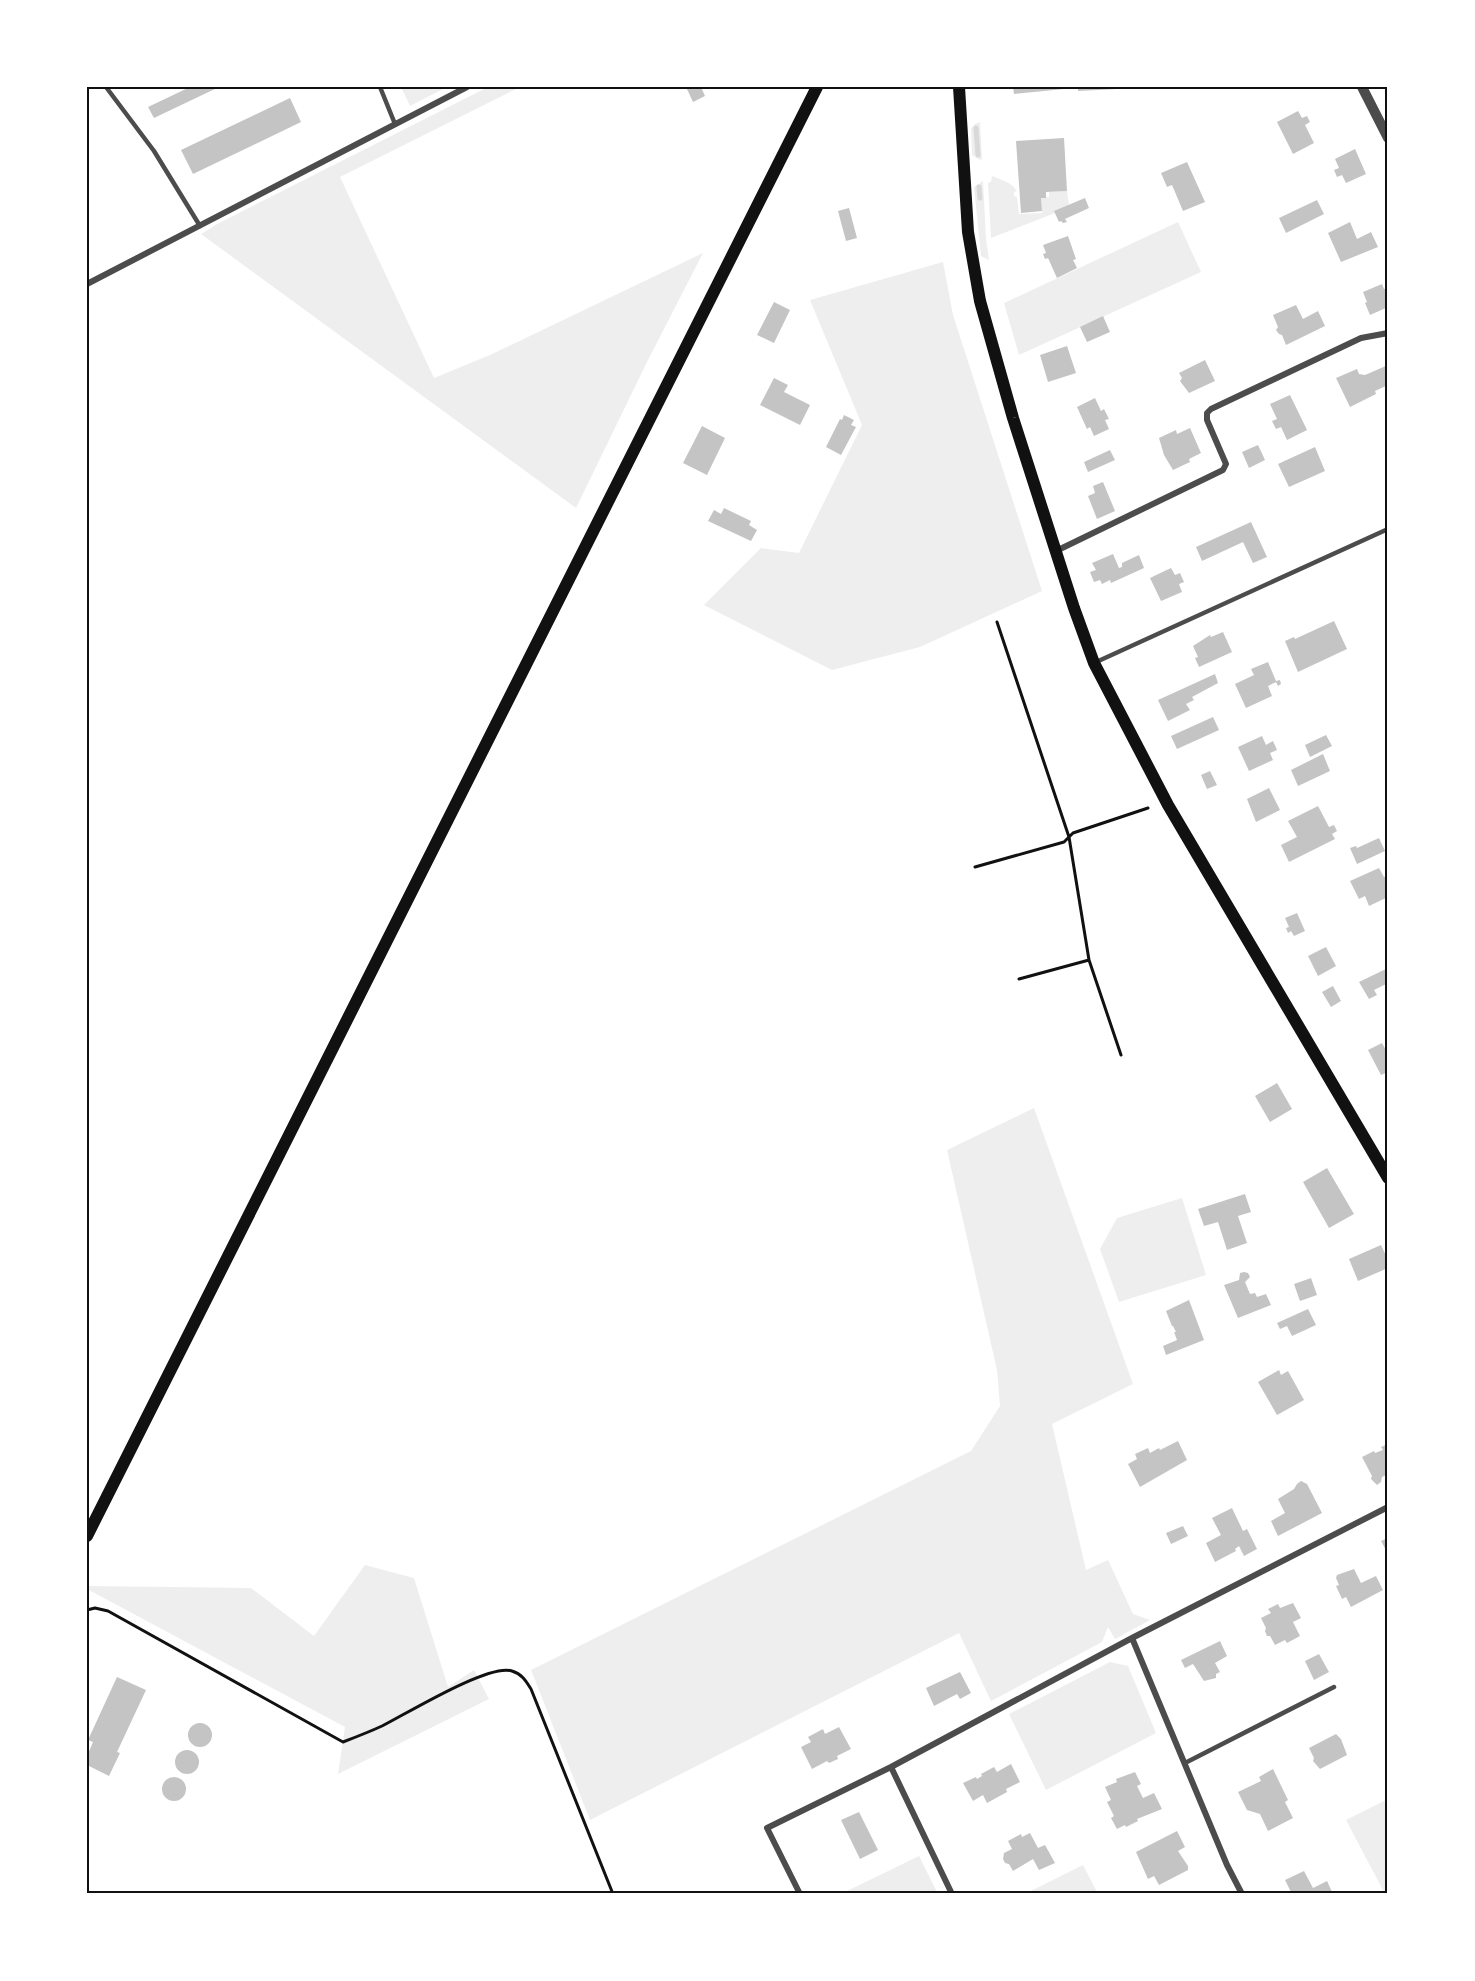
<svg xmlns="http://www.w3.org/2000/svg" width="1475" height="1981" font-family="'Work Sans',sans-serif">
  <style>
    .green { fill: #eee }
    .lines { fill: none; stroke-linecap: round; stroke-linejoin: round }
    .stream { stroke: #d9d9d9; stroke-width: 5 }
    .building { fill: #c4c4c4 }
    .path { stroke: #111; stroke-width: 3 }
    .service { stroke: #4c4c4c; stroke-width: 4.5 }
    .minor { stroke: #4c4c4c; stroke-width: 6 }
    .tertiary { stroke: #4c4c4c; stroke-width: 10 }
    .secondary { stroke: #111; stroke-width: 12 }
    .neatline { fill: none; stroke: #111; stroke-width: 2 }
  </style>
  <rect width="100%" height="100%" fill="#fff"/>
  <!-- green -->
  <path class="green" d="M401,87H447L410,106Z
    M488,87H520L340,177L434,378L490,355L703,253L647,362L576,508L201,234L219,223Z
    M980,122L982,159L980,160L972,155L971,129L975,124Z
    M992,176C1002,180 1011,182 1017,191L1014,192V196L1017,197L1019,214L1042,213L1041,198L1049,197V192L1067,191L1069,205L1055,213L991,238L988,183L991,182Z
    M983,181L986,239L989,260L981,256L974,187Z
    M1178,222L1201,272L1019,355L1004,303Z
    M943,262L953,315L1042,591L920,647L832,670L704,605L761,548L799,553L862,425L810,300Z
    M1034,1108L1133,1384L1052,1424L1086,1570L1108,1560L1133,1614L1150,1620L1115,1639L1108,1627L1102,1642L991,1701L959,1633L590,1820L531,1670L971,1451L1000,1406L997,1370L947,1150Z
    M1182,1198L1206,1275L1119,1302L1100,1249L1117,1218Z
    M365,1565L414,1578L448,1687L474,1670L489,1699L338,1774L345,1727L87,1589V1586L251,1588L314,1636Z
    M1110,1662L1128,1666L1156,1733L1046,1790L1009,1714Z
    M1388,1799V1894H1385L1346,1820Z
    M919,1856L938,1894H841Z
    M1083,1865L1098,1894H1025Z"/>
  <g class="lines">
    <!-- stream -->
    <path class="stream" d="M976,128L978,155
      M979,187L980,198"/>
  </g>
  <!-- building -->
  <path class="building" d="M190,87H219L154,118L148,107Z
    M686,87H701L705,96L693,102Z
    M1013,87H1064V89L1014,94Z
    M1078,87H1117V89L1078,91Z
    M290,98L301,122L193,174L181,150Z
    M1298,111L1302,118L1307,116L1310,122L1305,125L1314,143L1293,154L1277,122Z
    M1064,138L1067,191L1046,192V198H1041L1042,211L1021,213L1016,141Z
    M1355,149L1366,174L1346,183L1342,175L1337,177L1334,170L1339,168L1335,159Z
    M1187,162L1205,202L1183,211L1172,185L1167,187L1161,173Z
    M1085,198L1089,208L1065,219L1067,222L1063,223L1061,221L1059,222L1054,211Z
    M1317,200L1324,214L1286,233L1279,218Z
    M849,208L857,238L846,241L838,211Z
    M1350,222L1357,239L1371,232L1378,247L1341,262L1328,233Z
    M1068,236L1076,259L1073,260L1077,268L1057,278L1048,258L1045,259L1043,254L1046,253L1043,245Z
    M1382,284L1384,289L1388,287V307L1370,315L1365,303L1367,302L1363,292Z
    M774,302L790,310L774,343L757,335Z
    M1296,305L1303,319L1318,311L1325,326L1286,345L1282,335L1279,334L1276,330L1278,327L1273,315Z
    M1103,316L1110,332L1087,342L1080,327Z
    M1067,346L1076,373L1048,382L1040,355Z
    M1205,360L1215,381L1189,393L1180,381L1182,378L1179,373Z
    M1388,365V385L1375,391L1376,394L1350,407L1336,378L1357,369L1359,374L1365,375Z
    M774,378L788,385L784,392L810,405L800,425L760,405Z
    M1290,395L1307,430L1287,440L1281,427L1276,429L1272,421L1277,419L1270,404Z
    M1095,398L1101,411L1104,409L1109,419L1105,420L1109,429L1094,436L1090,427L1087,429L1077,407Z
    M844,415L854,420L851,425L856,427L841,455L826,447L840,419L842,420Z
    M702,426L725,438L707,475L683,463Z
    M1190,428L1201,453L1189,459L1190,462L1173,470L1164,455L1159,438L1176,430L1177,434Z
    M1258,445L1265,460L1249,468L1242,452Z
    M1315,447L1325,471L1289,487L1278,464Z
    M1110,450L1115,460L1088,472L1084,462Z
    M1103,482L1115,511L1097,519L1088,496L1095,493L1093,486Z
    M724,508L751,521L749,525L757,530L751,541L708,521L714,510L721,514Z
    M1251,522L1267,557L1253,563L1243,542L1202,561L1196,547Z
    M1113,554L1119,568L1122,567V563L1139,555L1144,568L1111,583L1110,580L1102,584L1100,580L1094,582L1090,572L1096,570L1092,563Z
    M1171,568L1175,575L1180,573L1184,582L1179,584L1182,592L1161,601L1150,578Z
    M1334,621L1347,649L1298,672L1285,641L1294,637L1295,639Z
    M1223,632L1232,652L1199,667L1195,658L1198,657L1193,646L1210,635L1211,637Z
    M1268,662L1276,681L1280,680L1281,684L1278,686L1276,682L1268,686L1272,696L1246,708L1235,684L1254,675L1251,669Z
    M1215,674L1218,683L1192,697L1194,700L1186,704L1190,710L1168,721L1158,700Z
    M1213,717L1219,730L1177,749L1171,736Z
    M1326,735L1332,746L1310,757L1305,745Z
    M1262,736L1266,745L1273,741L1277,750L1270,753L1273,760L1249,771L1238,747Z
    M1323,754L1330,771L1298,786L1291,770Z
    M1210,771L1217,785L1207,789L1201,775Z
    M1269,788L1280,810L1256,822L1247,799Z
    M1318,806L1329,827L1334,825L1337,831L1332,834L1335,839L1289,862L1281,845L1297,837L1288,821Z
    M1379,838L1385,851L1357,864L1350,848L1356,846L1357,848Z
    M1379,868L1384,877L1388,875V897L1369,906L1365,896L1359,899L1350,881Z
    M1297,913L1305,931L1294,936L1291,931L1288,933L1286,928L1289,927L1285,918Z
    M1326,947L1336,966L1318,976L1308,956Z
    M1388,968V983L1374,990L1377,995L1369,999L1359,982Z
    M1333,986L1341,1001L1331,1007L1322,992Z
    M1382,1043L1388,1054V1072L1381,1075L1368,1050Z
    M1277,1083L1292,1109L1270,1122L1255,1096Z
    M1327,1168L1354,1214L1329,1228L1303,1182Z
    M1245,1194L1251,1212L1238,1216L1247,1243L1227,1250L1218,1222L1204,1226L1198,1209Z
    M1381,1245L1388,1260V1268L1358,1281L1349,1259Z
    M1244,1272L1248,1273L1250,1277L1245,1282L1250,1294L1255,1293L1257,1297L1266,1294L1271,1305L1238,1318L1224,1285L1239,1280L1240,1273Z
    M1311,1278L1317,1295L1300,1301L1294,1284Z
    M1189,1300L1204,1340L1166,1355L1163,1346L1177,1340L1174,1332H1176L1173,1326H1172L1166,1311Z
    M1308,1309L1316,1325L1292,1336L1287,1326L1280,1329L1277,1323Z
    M1279,1370L1281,1375L1288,1371L1304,1400L1277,1415L1258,1382Z
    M1178,1441L1187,1460L1140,1487L1128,1464L1137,1459L1135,1454L1148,1448L1150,1453L1159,1448L1160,1450Z
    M1388,1444V1474L1382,1477L1381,1482L1377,1485L1371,1479L1372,1476L1362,1457L1374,1451L1375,1453L1383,1450L1381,1447Z
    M1301,1481L1307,1484L1322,1513L1278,1536L1271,1521L1285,1513L1278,1499L1294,1489L1297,1484Z
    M1232,1508L1243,1531L1247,1529L1257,1549L1244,1556L1239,1546L1235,1549L1236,1551L1215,1562L1206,1543L1221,1535L1212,1518Z
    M1183,1526L1188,1536L1171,1544L1166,1533Z
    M1388,1538V1554L1381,1541Z
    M1354,1569L1361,1583L1376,1576L1383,1590L1351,1607L1346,1597L1342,1599L1336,1586L1339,1585L1336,1578L1337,1575Z
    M1293,1603L1301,1618L1293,1622L1300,1636L1287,1643L1285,1640L1275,1645L1270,1636H1267L1265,1631L1266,1628L1261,1618L1271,1613L1268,1609L1278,1604L1280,1608Z
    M1220,1641L1227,1656L1215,1663L1220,1672L1216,1674V1678L1204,1681L1193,1664L1185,1668L1181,1660Z
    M1319,1654L1329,1672L1314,1680L1305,1661Z
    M960,1672L971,1693L960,1699L957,1694L934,1706L926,1688Z
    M117,1677L146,1690L117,1752L120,1753L109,1776L87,1765V1756L93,1742L88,1740Z
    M188 1735a12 12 0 1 1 24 0a12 12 0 1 1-24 0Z
    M839,1727L851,1749L837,1756L838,1759L829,1763L827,1761L812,1769L801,1747L811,1742L808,1737L823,1729L825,1734Z
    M1336,1734L1341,1739L1347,1755L1320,1769L1313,1761L1314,1758L1309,1748Z
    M175 1762a12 12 0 1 1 24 0a12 12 0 1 1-24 0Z
    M1011,1764L1020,1782L1006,1789L1007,1792L987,1803L983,1795L973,1801L963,1783L976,1777L977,1779L982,1776L981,1774L994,1767L997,1772Z
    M1273,1769L1288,1800L1285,1802L1293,1818L1268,1831L1260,1814L1247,1810L1238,1792L1261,1781L1259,1777Z
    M1135,1772L1141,1784L1137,1786L1143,1798L1154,1793L1162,1809L1137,1819L1138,1821L1126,1827L1125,1825L1117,1829L1111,1818L1114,1816L1107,1802L1111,1800L1105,1787L1117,1782L1116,1779Z
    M162 1789a12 12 0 1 1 24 0a12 12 0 1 1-24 0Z
    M859,1812L878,1850L860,1859L841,1820Z
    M1177,1831L1185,1847L1178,1851L1188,1866V1870L1159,1885L1154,1876L1148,1879L1136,1852Z
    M1030,1833L1038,1848L1045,1845L1055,1863L1039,1870L1033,1859L1013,1871L1009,1864L1005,1863L1003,1859L1004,1853L1012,1849L1008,1841L1021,1834L1022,1837Z
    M1304,1871L1313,1888L1327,1881L1333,1894H1292L1285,1880Z"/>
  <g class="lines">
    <!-- path -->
    <path class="path" d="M997,622L1069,837L1089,960L1121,1055
      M975,867L1064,842L1073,833L1148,808
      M1019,979L1089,960
      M87,1610L95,1608L108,1611L343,1742C356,1737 369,1732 382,1726C406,1714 489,1663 512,1671C522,1674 526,1681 531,1689L613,1894"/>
    <!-- service -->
    <path class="service" d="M106,87L154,151L200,226
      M380,87L395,124
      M1094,663L1388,529
      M1185,1763L1334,1687"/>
    <!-- minor -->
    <path class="minor" d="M87,284L467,87
      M1056,551L1223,470L1226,464L1207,420V413L1211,409L1361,338L1388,333
      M1132,1638L1227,1865L1242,1894
      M891,1767L952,1894
      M800,1894L767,1828L891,1767L1132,1638L1388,1507"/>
    <!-- tertiary -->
    <path class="tertiary" d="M1362,87L1388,138"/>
    <!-- secondary -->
    <path class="secondary" d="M959,87L968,232L980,301L1013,418L1074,608L1094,663L1168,805L1388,1178
      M87,1536L817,87"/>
  </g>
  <!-- border -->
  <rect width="1475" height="1981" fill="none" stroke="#ffffff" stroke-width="177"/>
  <rect x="88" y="88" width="1298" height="1804" class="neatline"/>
</svg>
